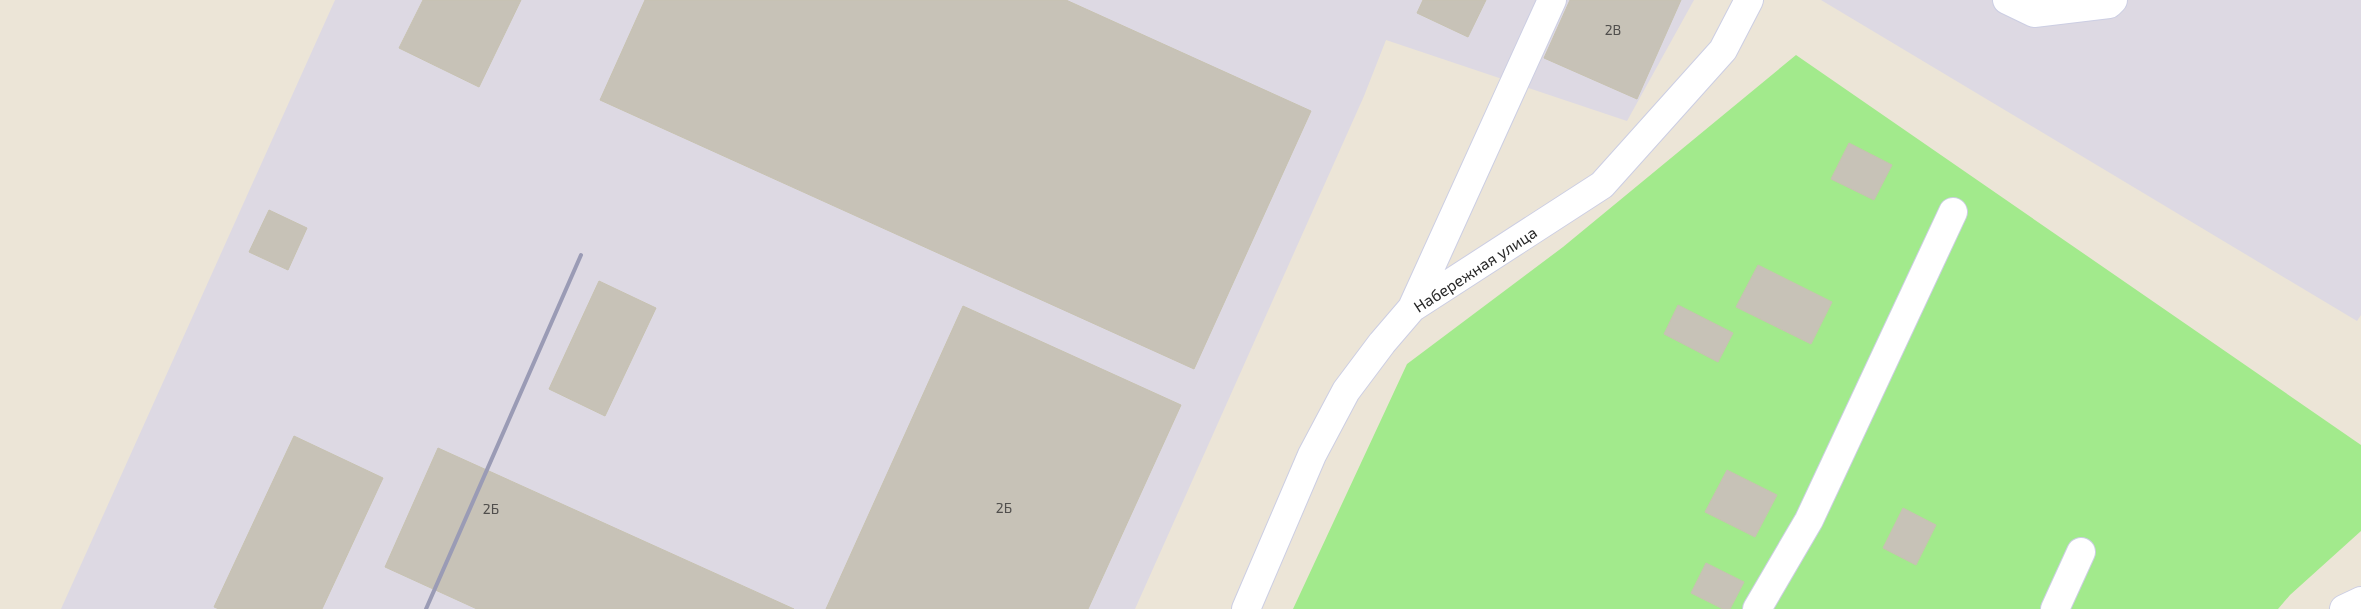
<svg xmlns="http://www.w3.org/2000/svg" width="2361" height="609" font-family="'Exo 2',sans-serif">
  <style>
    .industrial { fill: #ddd9e3 }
    .green { fill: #a2ea8c }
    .building { fill: #c7c2b7; stroke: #c7c2b1 }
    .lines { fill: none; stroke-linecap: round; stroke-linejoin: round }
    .minor-casing { stroke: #cccee3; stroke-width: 30 }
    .minor { stroke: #fff; stroke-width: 28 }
    .rail { stroke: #9a9bb5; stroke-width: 4 }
    .labels { text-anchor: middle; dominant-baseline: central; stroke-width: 4; stroke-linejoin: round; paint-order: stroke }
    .number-label { font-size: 14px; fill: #504e4c }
    .street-label { font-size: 16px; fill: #282828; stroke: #fff }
  </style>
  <rect width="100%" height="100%" fill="#ece5d7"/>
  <!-- industrial -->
  <path class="industrial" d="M335,0H1694L1627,121L1386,40L1364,96L1135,609H61Z
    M1821,0H2361V315L2357,321Z"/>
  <!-- green -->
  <path class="green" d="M1796,55L2361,445V531L2290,595L2278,609H1293L1407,364L1563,247Z"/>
  <!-- building -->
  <path class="building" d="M423,0H521L479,87L399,48Z
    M645,0H1066L1311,111L1194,369L600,100Z
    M1423,0H1486L1468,37L1417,13Z
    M1570,0H1681L1637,99L1544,58Z
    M1849,143L1892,165L1874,200L1831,179Z
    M269,210L307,228L288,270L249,252Z
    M1758,265L1832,302L1811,344L1736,307Z
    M599,281L656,308L605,416L549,389Z
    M1678,305L1733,333L1718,362L1664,334Z
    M963,306L1181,405L1088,609H826Z
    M294,436L383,478L322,609H219L214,607Z
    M438,448L794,609H477L385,567Z
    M1727,470L1777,495L1755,537L1705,512Z
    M1903,508L1936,525L1916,565L1883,548Z
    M1706,563L1744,582L1730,609H1723L1691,593Z"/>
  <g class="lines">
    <!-- minor casing -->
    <g class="minor-casing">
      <path id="minor" d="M2007,0L2034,13L2109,4L2113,0
        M1412,308L1552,0
        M1246,609L1312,455L1346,391L1382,343L1412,308L1602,185L1723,50L1749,0
        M1757,609L1809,520L1953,212
        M2055,609L2081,552
        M2344,609L2361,601"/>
    </g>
    <!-- minor -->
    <use href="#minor" class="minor"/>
    <!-- rail -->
    <path class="rail" d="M426,609L581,255"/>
  </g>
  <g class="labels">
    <!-- number labels -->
    <g class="number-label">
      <text x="1613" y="29">2В</text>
      <text x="1004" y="507">2Б</text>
      <text x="491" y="508">2Б</text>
    </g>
    <!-- street labels -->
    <g class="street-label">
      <text transform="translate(1475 269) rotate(-33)">Набережная улица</text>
    </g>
  </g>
</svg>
